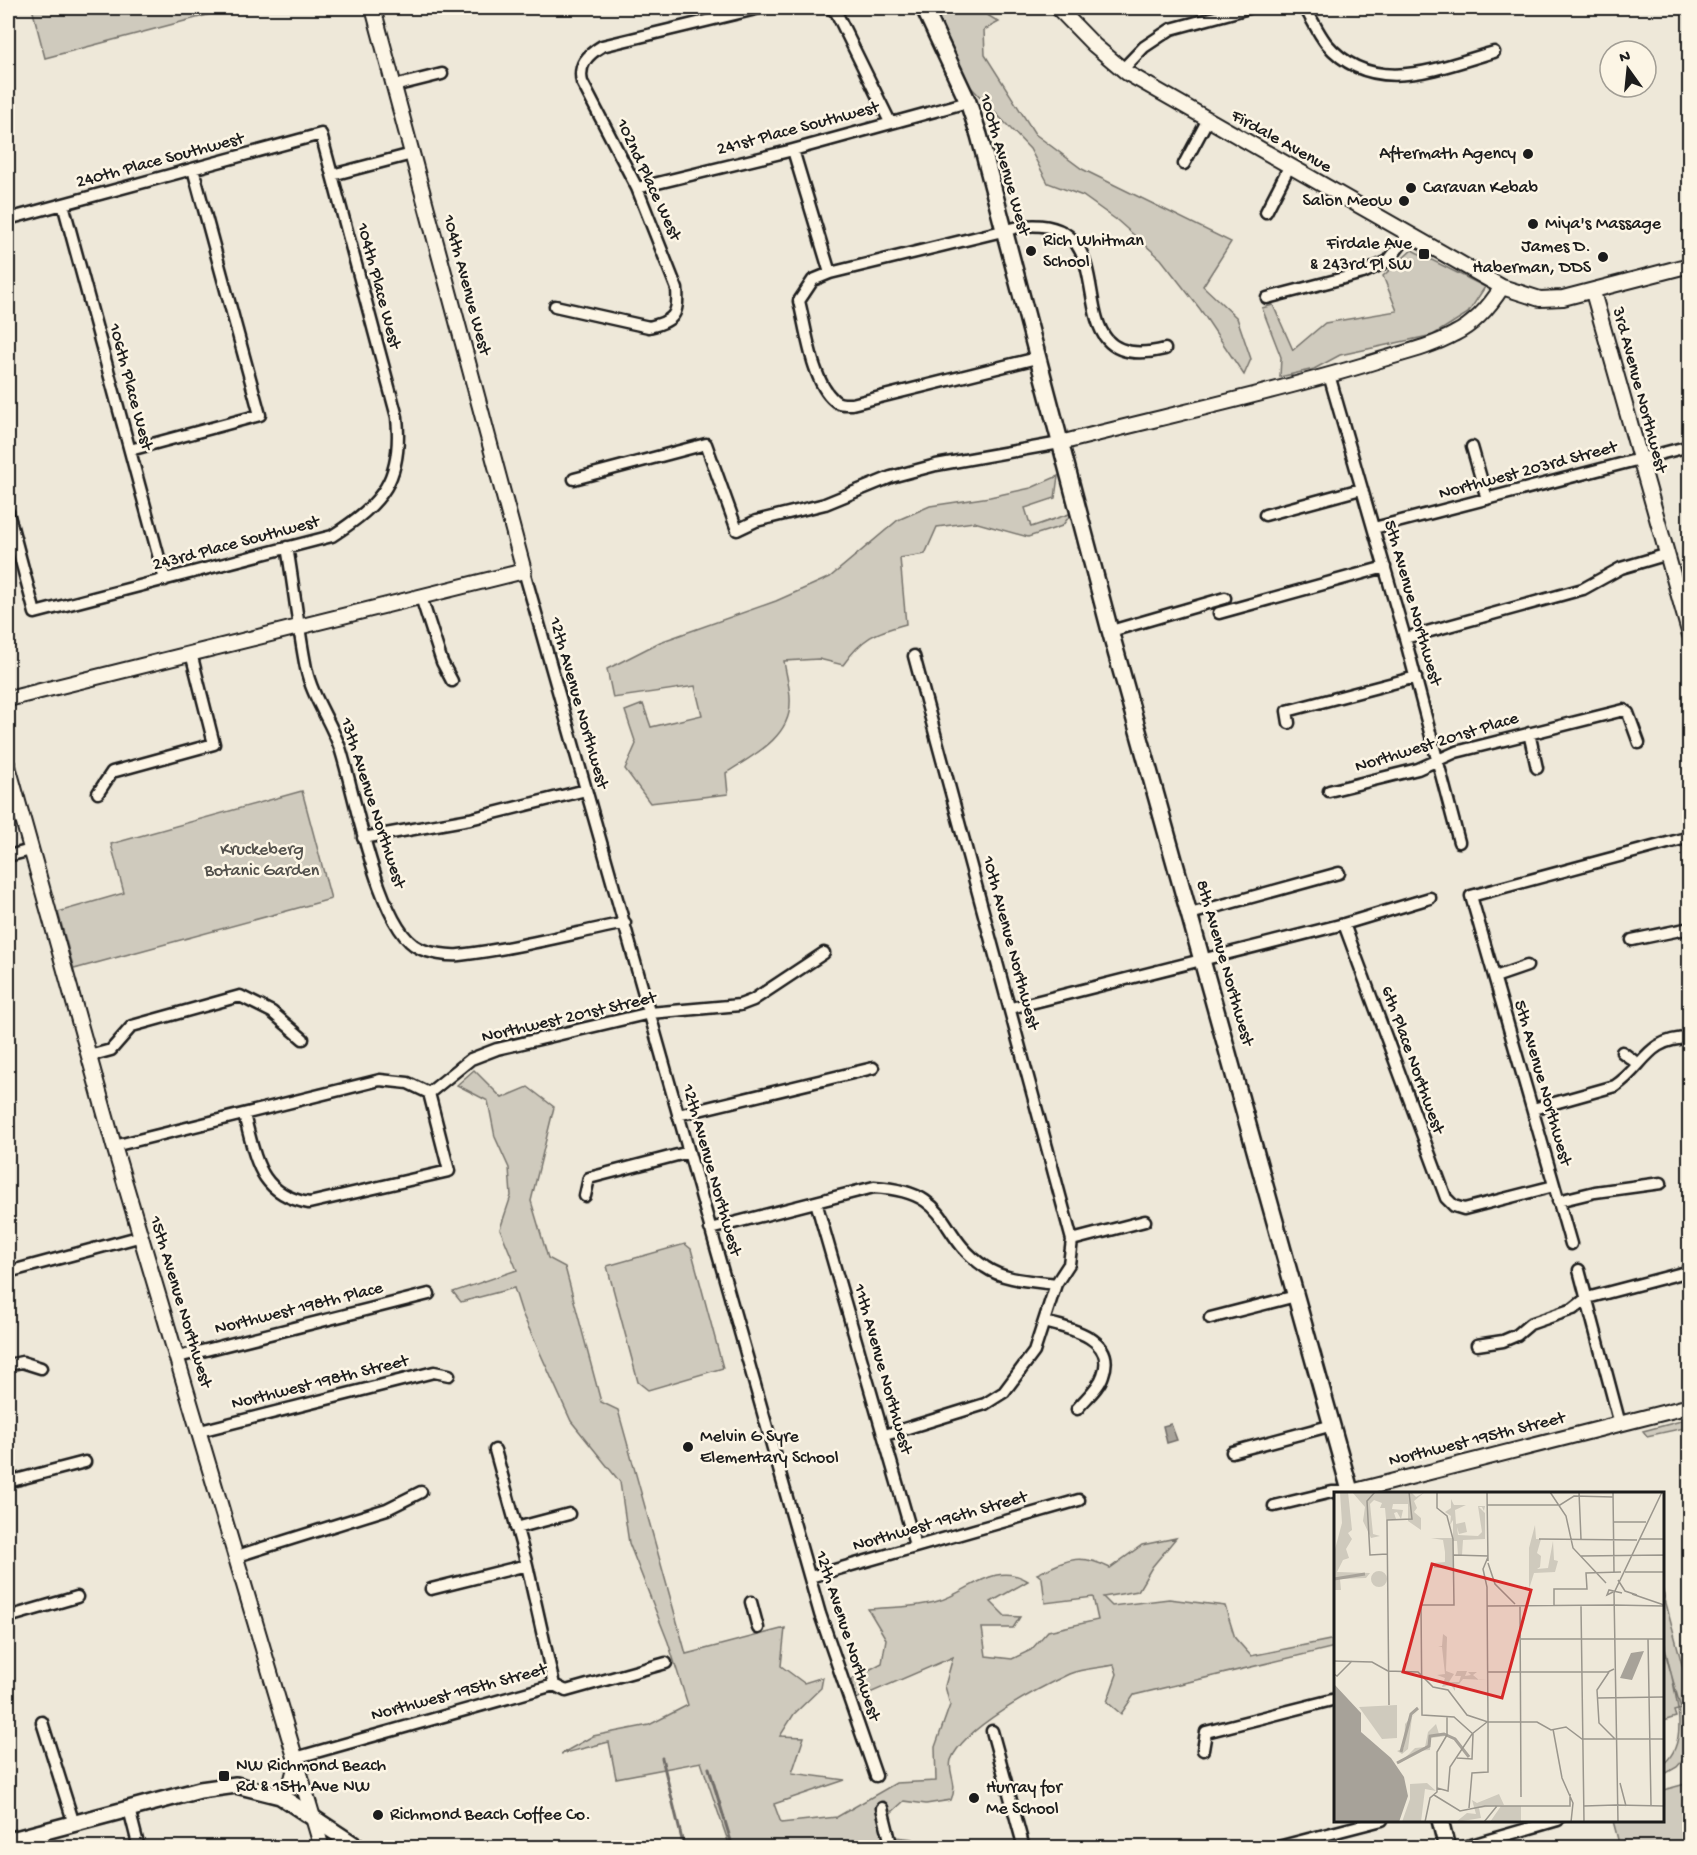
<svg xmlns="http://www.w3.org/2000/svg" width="1697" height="1855" font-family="'Gochi Hand',sans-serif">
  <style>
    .green { fill: #cfcabd; stroke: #76736c; stroke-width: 1.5 }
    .water { fill: #a7a299; stroke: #6f6c67; stroke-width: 1.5 }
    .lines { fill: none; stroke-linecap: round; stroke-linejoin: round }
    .stream { stroke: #6f6c67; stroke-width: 3 }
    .minor-casing { stroke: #1c1c1c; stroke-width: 15 }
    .tertiary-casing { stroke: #1c1c1c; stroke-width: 18 }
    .secondary-casing { stroke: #1c1c1c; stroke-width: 20 }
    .minor { stroke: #fcf5e5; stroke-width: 10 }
    .tertiary { stroke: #fcf5e5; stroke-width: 14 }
    .secondary { stroke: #fcf5e5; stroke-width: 15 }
    .poi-dot { fill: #1c1c1c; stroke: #fcf5e5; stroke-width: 2 }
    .labels { text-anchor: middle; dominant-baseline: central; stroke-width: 5; stroke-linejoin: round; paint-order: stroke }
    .street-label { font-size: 18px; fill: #1c1c1c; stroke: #fcf5e5 }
    .poi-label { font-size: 18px; fill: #1c1c1c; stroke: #fcf5e5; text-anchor: start }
    .park-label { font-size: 18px; fill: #52504c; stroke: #fcf5e5 }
    .inset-river { fill: none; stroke: #a7a299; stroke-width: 3 }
    .inset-road { fill: none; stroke: #9a968d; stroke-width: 1.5 }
    .view { fill: #d62828; fill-opacity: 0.15; stroke: #d62828; stroke-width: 3 }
    .inset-edge { fill: none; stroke: #1c1c1c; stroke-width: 3 }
  </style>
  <rect width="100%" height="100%" fill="#eee8d9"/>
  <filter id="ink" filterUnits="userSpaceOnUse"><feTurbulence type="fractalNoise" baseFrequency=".0167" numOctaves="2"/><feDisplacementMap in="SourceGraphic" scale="12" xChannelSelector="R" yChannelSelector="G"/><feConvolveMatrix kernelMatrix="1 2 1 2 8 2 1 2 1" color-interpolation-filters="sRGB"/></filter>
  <g filter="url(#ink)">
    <!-- green -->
    <path class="green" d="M32,8H234L45,58Z
      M935,8H976L999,22L984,30L985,55L1035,134L1082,169L1231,242L1203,286L1237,318L1251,359L1244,375L1200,309L1161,259L1118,221L1083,196L1048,183L1030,149L968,84Z
      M1412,250L1485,287L1468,313L1433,335L1340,355L1314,369L1280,377L1281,357L1262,308L1273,305L1293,350L1325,323L1397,311L1383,276Z
      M1058,476L1055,498L1025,508L1031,527L1072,513L1062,526L1028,537L974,522L937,527L925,554L900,558L906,624C874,633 863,637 843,665L819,659L784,661C786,675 791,690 790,703C790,738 752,756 726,773L728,794L650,803L625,769L636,744L625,711L643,704L651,727L702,715L695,686L613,698L607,669L660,642L776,601L830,577L898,520L930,506L990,497L1031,488Z
      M302,791L331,899L74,969L58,912L124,893L111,844Z
      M474,1070L502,1098L528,1087L554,1107L531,1201L548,1258L565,1267L601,1402L618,1410L686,1654L785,1628L781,1666L804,1683L823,1677L821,1688L794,1714L780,1736L804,1737L792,1773L845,1780L774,1804L781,1823L837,1817L896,1783L936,1781L935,1747L950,1705L945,1686L953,1657L856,1699L852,1679L882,1663L886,1639L868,1609C890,1607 916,1608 938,1601C968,1593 994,1560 1028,1581L991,1602L1005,1616L1020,1617L1013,1628H982L986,1656L1012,1659L1031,1650L1048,1631L1098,1620L1093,1597L1045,1603L1042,1578L1037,1574C1067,1560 1079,1552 1110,1568L1142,1545L1176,1538L1152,1567L1138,1591L1103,1597L1112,1606L1169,1599L1225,1606L1235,1638L1251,1656L1335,1639V1647L1134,1695L1121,1714L1107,1702L1117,1674L1114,1665C1100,1668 1082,1668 1069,1674C1037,1689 963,1728 951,1760C947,1773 959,1783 951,1800L926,1804L904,1801L881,1822L886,1836L913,1839L911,1847H730L701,1762L616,1778L609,1742L561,1754L593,1736L649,1725L688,1705L668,1642L629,1543L620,1482L571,1421L522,1313L514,1288L461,1302L453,1292L517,1270L500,1229L511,1196L509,1168L495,1137L488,1101L457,1085Z
      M685,1244L691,1249L723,1368L648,1390L638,1382L607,1266Z
      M1689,1419V1427L1647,1436L1643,1431Z
      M1662,1588L1689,1691V1753L1677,1767L1663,1775V1764C1697,1738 1667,1671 1662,1630C1661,1617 1662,1602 1662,1588Z
      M1662,1641L1681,1709L1674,1711L1676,1717L1663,1721Z
      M1689,1783V1847H1620L1613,1821L1662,1820L1663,1790Z"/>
    <!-- water -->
    <path class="water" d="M1171,1424L1177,1440L1167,1443L1163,1426Z"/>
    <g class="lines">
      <!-- stream -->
      <path class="stream" d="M662,1758L684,1848
        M709,1768L733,1848"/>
      <!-- minor casing -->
      <g class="minor-casing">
        <path id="minor" d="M830,8L836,12L890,122
          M1305,8C1312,19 1318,33 1326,43C1372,98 1438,68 1494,52
          M1122,70L1144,47L1171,29L1249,8
          M394,86L442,74
          M793,150L830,273
          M1184,164L1207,121
          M332,175L412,154
          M637,188L793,150L968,102
          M63,204L165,580
          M1266,212L1289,167
          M8,219L321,134L397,417C403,479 383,503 332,536L35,613L8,512
          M1267,298L1363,273L1388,261L1409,234
          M555,306L649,327C674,321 679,315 677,289L637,188L582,82C578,65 587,55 602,46L760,8
          M1037,358L852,404C846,404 839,405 834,400C812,382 806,328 799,301L813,280L830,273L1023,226C1138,215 1044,378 1165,349
          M1329,375L1405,638L1459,842
          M1472,447L1487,499
          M130,450L260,415L193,169
          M574,479L706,444L737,530L756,521L825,504L891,477L936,465L1060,443
          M1265,515L1361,489
          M1374,528L1690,446
          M287,547C294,587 298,628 306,668C312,697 330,720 340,748C354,789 378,930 419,948C428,953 449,956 459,955C514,949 570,934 625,923
          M524,571L820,1614L876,1776
          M421,597L442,662L452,681
          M1219,613L1385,567
          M1111,631L1225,598
          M1405,638L1583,589L1621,568L1665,555
          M1289,723L1287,711L1416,677
          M1529,733L1537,768
          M1329,791L1418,769L1456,752L1624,710L1628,713L1639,743
          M98,793L112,772L214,744L191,653
          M363,838L470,819L586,790
          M8,856L31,850
          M1190,914L1339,873
          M1344,924L1446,1198L1454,1206L1464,1209L1554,1186
          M1632,940L1690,928
          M1495,977L1527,966
          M1011,1008L1344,924L1430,898
          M1622,1052L1638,1064
          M89,1056L111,1050L132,1026L240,996L272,1012L303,1039
          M1533,1109L1615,1086C1645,1066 1646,1038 1690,1038
          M244,1115C256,1158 258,1194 309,1203L449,1171L429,1093
          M678,1115L873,1068
          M114,1146L380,1080L408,1083L429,1093L471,1059L497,1049L650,1013L740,1005L753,1000L824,953
          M585,1196L589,1178L689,1152
          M1558,1201L1595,1192L1661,1183
          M816,1202L915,1545
          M710,1229L874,1187C955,1192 934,1233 985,1267C1005,1281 1033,1281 1056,1284
          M1072,1240L1145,1221
          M1571,1244L1471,896L1690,837
          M1579,1270L1620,1424
          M8,1272L142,1236
          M1210,1318L1296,1296
          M1044,1322C1069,1328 1117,1338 1103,1375C1099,1388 1086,1398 1077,1409
          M1477,1345L1503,1341L1517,1335L1530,1324L1573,1309L1587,1298L1690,1271
          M178,1357L429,1294
          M8,1365L22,1362L41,1368
          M200,1431L434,1372L449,1375
          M885,1435L985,1404L1004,1392L1034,1352L1056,1284L1069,1264L1072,1240L914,656
          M495,1450L527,1565L554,1685
          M1232,1452L1333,1425
          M8,1482L85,1462
          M1274,1506L1332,1492H1351
          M516,1528L569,1514
          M237,1556L387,1509L421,1492
          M810,1577L1079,1500
          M431,1589L527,1565
          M751,1602L758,1628
          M8,1617L77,1597
          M42,1722L74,1824
          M992,1731L1024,1848
          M1203,1750L1206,1732L1336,1699
          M295,1758L554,1685L566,1691L666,1663
          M882,1808L892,1848
          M129,1809L139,1848
          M30,1835L34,1848
          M1278,1847L1382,1820
          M1461,1848L1558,1820"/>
      </g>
      <!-- tertiary casing -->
      <g class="tertiary-casing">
        <path id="tertiary" d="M1058,8L1094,45L1127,73L1502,287L1540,299L1563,298L1690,265
          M1593,292L1690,635
          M1060,443C1161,417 1264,395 1364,365C1393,355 1427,349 1454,334C1475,324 1490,306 1502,287
          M8,699L524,571L373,8
          M8,766L114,1146L322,1848
          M1351,1492L1690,1406
          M280,1796L291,1783L296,1764"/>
      </g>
      <!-- secondary casing -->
      <g class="secondary-casing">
        <path id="secondary" d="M924,8L968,102L979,135L1109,627L1351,1494
          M1440,1820L1447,1848
          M8,1841L200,1790L236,1785L280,1796L359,1848"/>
      </g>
      <!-- minor -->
      <use href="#minor" class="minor"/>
      <!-- tertiary -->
      <use href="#tertiary" class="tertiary"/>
      <!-- secondary -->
      <use href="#secondary" class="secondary"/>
    </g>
  </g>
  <!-- markers -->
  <g class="poi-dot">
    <circle cx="1528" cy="154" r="6"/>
    <circle cx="1411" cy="188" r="6"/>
    <circle cx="1404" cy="201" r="6"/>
    <circle cx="1533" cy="224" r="6"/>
    <circle cx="1031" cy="251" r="6"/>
    <rect x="1418" y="248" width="12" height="12" rx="3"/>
    <circle cx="1603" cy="257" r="6"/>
    <circle cx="688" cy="1447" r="6"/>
    <rect x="218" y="1770" width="12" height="12" rx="3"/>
    <circle cx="974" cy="1798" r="6"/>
    <circle cx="378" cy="1815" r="6"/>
  </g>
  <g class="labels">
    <!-- street labels -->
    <g class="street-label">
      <text transform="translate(798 129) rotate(-15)">241st Place Southwest</text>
      <text transform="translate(1281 142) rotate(29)">Firdale Avenue</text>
      <text transform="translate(160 161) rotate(-15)">240th Place Southwest</text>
      <text transform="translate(1004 165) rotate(74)">100th Avenue West</text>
      <text transform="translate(648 180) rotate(65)">102nd Place West</text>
      <text transform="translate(466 285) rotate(75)">104th Avenue West</text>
      <text transform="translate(378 286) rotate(75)">104th Place West</text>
      <text transform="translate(130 387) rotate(75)">106th Place West</text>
      <text transform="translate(1639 390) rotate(75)">3rd Avenue Northwest</text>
      <text transform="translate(1528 471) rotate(-15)">Northwest 203rd Street</text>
      <text transform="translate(236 544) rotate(-15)">243rd Place Southwest</text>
      <text transform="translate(1412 603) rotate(74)">5th Avenue Northwest</text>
      <text transform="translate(578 703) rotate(74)">12th Avenue Northwest</text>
      <text transform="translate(1437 743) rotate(-17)">Northwest 201st Place</text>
      <text transform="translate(372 803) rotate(72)">13th Avenue Northwest</text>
      <text transform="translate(1010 943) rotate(75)">10th Avenue Northwest</text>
      <text transform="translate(1224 963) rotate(74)">8th Avenue Northwest</text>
      <text transform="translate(569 1018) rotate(-13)">Northwest 201st Street</text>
      <text transform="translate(1412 1060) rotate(70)">6th Place Northwest</text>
      <text transform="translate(1542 1083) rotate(74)">5th Avenue Northwest</text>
      <text transform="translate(711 1170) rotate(74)">12th Avenue Northwest</text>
      <text transform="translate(180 1302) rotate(73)">15th Avenue Northwest</text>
      <text transform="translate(299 1309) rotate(-14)">Northwest 198th Place</text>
      <text transform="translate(882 1369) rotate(74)">11th Avenue Northwest</text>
      <text transform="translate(320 1383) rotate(-14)">Northwest 198th Street</text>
      <text transform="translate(1477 1440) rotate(-14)">Northwest 195th Street</text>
      <text transform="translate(940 1522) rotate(-16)">Northwest 196th Street</text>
      <text transform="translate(847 1636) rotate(72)">12th Avenue Northwest</text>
      <text transform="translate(459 1693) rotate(-15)">Northwest 195th Street</text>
    </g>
    <!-- poi labels -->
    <g class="poi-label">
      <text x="1516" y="154" text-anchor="end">Aftermath Agency</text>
      <text x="1423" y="188">Caravan Kebab</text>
      <text x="1392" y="201" text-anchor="end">Salon Meow</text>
      <text x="1545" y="224">Miya's Massage</text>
      <text x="1043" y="241">Rich Whitman<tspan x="1043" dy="21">School</tspan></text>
      <text x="1412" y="244" text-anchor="end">Firdale Ave<tspan x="1412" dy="21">&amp; 243rd Pl SW</tspan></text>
      <text x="1591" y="247" text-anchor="end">James D.<tspan x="1591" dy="21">Haberman, DDS</tspan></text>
      <text x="700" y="1437">Melvin G Syre<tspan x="700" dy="21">Elementary School</tspan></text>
      <text x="236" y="1766">NW Richmond Beach<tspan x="236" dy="21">Rd &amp; 15th Ave NW</tspan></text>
      <text x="986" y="1788">Hurray for<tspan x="986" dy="21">Me School</tspan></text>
      <text x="390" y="1815">Richmond Beach Coffee Co.</text>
    </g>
    <!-- park labels -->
    <g class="park-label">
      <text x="262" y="850">Kruckeberg<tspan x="262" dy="21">Botanic Garden</tspan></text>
    </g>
  </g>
  <!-- overview -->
  <g transform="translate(1334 1492)">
    <rect width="330" height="330" fill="#eee8d9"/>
    <path d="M6,0H14L18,38L14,41L18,47L12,57L15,66L9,68L3,80L36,81L32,86L6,87L7,98H0V61L8,31ZM18,0H83L78,1L82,5L91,0L80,9L83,16L80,20L87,26V38L74,29V12H59L58,17L69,18L67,27L63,20L60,21L62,27H52L51,16H46L48,11L40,8L36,12L39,42L46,44L37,46L29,29L31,15ZM117,7L120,13H132L121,18L122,32L131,30L133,40L125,42L123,35L124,43L144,44L148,40L144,14H133H151L150,19L148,15H145L151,21V47L129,48L128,63H124L123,49H119V76H100V71L111,70V60L109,48L97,46H119V28L116,33L117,24L111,20L117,16ZM201,33L202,47H207L203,61L207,64L206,75L203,77L214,76L219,49L220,68L224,69L221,80L200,81L195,97V56ZM37 87a8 8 0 1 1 16 0a8 8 0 1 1-16 0ZM109,142L113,145L112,179L120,182L115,190H125L127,184H121L123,179H133L131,184L137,183L134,180H143L139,183L145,188H153L129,187L125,192H121V199L117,193L108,195L111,186L103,183L111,182L108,155L104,154H108ZM63,213V246L48,247L25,215ZM87,215L78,225L74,257L68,262L63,259L70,256L71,232ZM102,232L105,242L112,244L97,246L96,258L83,259L65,272L81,256L91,255L94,240ZM93,291L102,299L91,297L87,330H68L76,307V292ZM165,302L170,313L145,316L147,326L122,330L133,321L142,322L138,308L143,311ZM167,314H187V330H156Z" fill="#cfcabd"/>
    <path d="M310,159L298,188L286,186L297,161ZM0,192L27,221V240L57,266L70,285L74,304L65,330H0Z" fill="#a7a299"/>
    <path class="inset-river" d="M0,87L31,82M67,260L77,222L84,216M63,271L95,254L96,244L110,242L121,247L135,265"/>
    <path class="inset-road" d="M41,0L33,9L36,63L53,62M103,0V16L113,24L119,47L120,113H87L88,223L120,225L139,242L138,267L123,266M153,0L154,69M216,0L232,24L239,56L272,91M245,0L247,47M279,0L280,80M153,13H226L240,4L279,5M279,30H312M205,47L303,48M306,47H330M120,63L154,64M247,64L330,63V80H291M154,71L161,92L181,112M284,88L291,99L303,103M279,100L273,103L275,98L288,101M298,102L330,113M279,113L330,114M153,114L279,113M186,114L187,305M220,114V97H253L252,81L287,80M247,114L250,330M187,147H330M314,147L317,313M0,169L38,170L54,179M54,179L84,180L99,195L114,198L133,223L154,230H203L217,238L232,235L248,247H330M153,180H274L280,177M275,180L263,198L265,231L281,247M0,182L3,184L18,169M263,206L330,205M55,213L53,28L78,27L75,0M154,230L153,95L149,77L154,65M219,237L228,286L239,311L237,330M286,291L292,314M103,296L114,299L116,275L138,242L153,230M100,303L126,319L151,314H236V302M282,313L330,314M250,314L282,313M135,316L138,281L154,280V230M91,330L96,306L103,300V260L113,243V224M150,330L163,314M284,330L280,101L328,0"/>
    <path class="view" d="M98,72L197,98L168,206L69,180Z"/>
    <rect width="330" height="330" class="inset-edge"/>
  </g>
  <!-- margin -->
  <rect width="1697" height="1855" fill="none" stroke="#fcf5e5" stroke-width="30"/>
  <rect x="15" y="15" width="1667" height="1825" fill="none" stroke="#1c1c1c" stroke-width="2" filter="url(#ink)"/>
  <!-- north arrow -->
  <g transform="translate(1628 69) rotate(345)"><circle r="28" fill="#fcf5e5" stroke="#a29e95" stroke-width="1.5"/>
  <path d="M0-4.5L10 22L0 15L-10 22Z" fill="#1c1c1c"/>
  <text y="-9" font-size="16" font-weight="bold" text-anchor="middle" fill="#1c1c1c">N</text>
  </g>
</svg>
